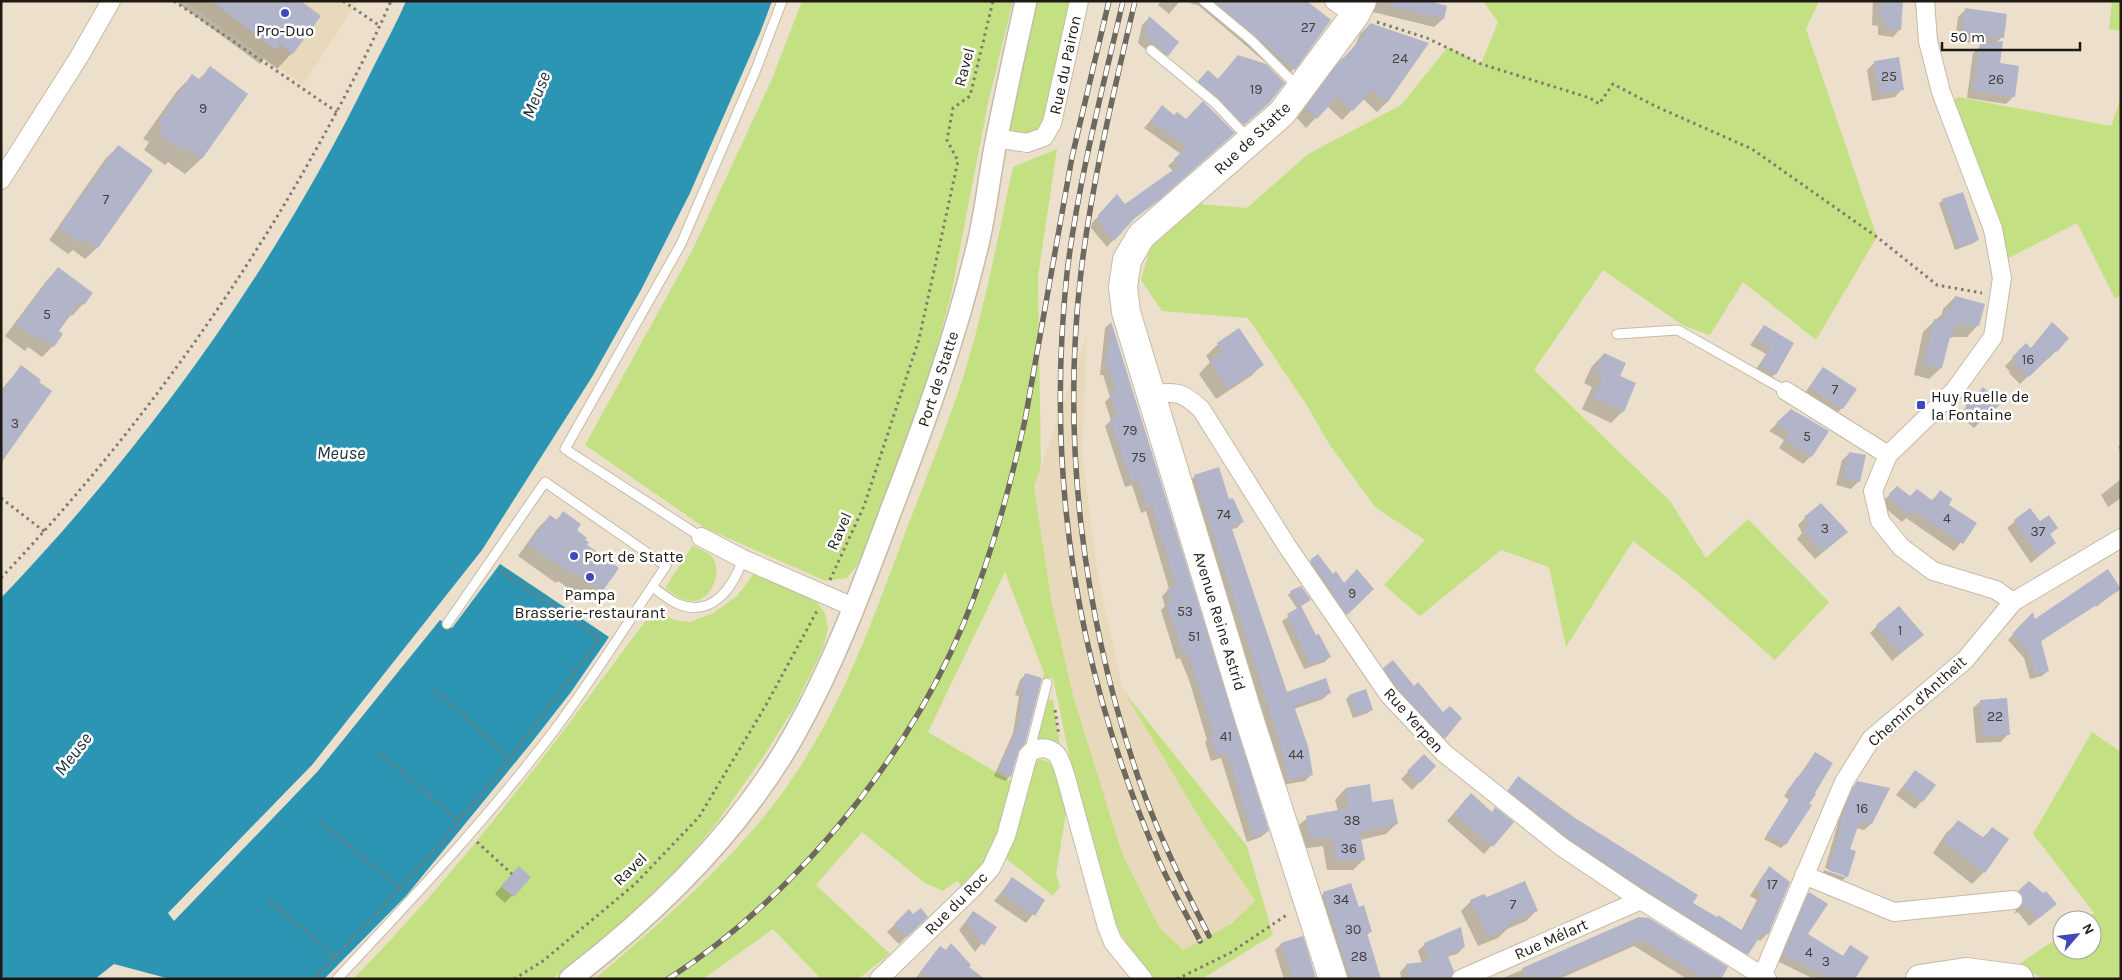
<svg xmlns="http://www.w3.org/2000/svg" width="2122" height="980" font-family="Karla,sans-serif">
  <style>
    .built { fill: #e8d9bd }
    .green { fill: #c3e182 }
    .water { fill: #2b95b3 }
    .shadow { fill: #0003 }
    .building { fill: #b2b4c9 }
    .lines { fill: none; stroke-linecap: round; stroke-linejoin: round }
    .service-casing { stroke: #c5baa6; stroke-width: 11 }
    .minor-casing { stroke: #c5baa6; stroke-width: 20 }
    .tertiary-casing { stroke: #c5baa6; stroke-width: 24 }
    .primary-casing { stroke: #c5baa6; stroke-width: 30 }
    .path { stroke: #827a6d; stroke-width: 3; stroke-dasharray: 2.5 4; stroke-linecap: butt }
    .service { stroke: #fff; stroke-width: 9 }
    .minor { stroke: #fff; stroke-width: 18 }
    .tertiary { stroke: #fff; stroke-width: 21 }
    .primary { stroke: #fff; stroke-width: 28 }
    .rail-casing { stroke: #6f685c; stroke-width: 5.5 }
    .rail { stroke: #fff; stroke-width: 4; stroke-dasharray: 11; stroke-linecap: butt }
    .poi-dot { fill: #4347bc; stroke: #fff; stroke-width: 2 }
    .labels { text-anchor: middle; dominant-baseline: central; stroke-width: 5; stroke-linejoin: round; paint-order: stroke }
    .number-label { font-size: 14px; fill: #434040 }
    .poi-label { font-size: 16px; fill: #1e1a13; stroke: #fff }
    .street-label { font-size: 16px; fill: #1e1a13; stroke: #fff }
    .water-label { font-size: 18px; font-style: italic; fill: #192f37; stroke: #fff }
  </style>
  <rect width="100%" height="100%" fill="#ece0cc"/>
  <!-- built -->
  <path class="built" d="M184,1H358L303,85Z
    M1087,334L1082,455L1098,575L1123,690L1202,822L1255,901L1231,924L1183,950L1159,927L1122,853L1074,699L1052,604L1034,487Z"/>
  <!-- green -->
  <path class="green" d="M802,1H1013L988,103L951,295L932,365L910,432L858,564L847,578L826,581L705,528L585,445L692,251L772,79Z
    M1026,1H1079L1044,137L996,138Z
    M1483,1H1819L1806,29L1877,237L1816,340L1743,282L1710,335L1684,326L1603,270L1534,370L1670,501L1706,558L1748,519L1829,602L1775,660L1687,582L1633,541L1566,647L1549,567L1501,550L1420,616L1384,585L1425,540L1376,508L1329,444L1308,407L1248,318L1162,311L1141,280L1150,248L1200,204L1247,208L1308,154L1401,105L1448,47L1481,64L1498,22Z
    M2112,1H2121V31L2109,29Z
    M1958,97L2111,126L2121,98V294L2115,299L2077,223L1999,263L1946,106Z
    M1057,149L1038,277L1041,466L1034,487L1052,604L1074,699L1122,853L1159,927L1183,950L1231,924L1255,901L1202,822L1123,690L1247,846L1273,935L1202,979H1153L1135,958L1113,919L1076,788L1053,678H1043L1044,673L1005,572L928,732L1016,784L999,853L964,890L957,881L943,891L925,883L862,832L816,885L890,954L858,979H821L773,929L703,979H595C665,918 739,857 792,779C841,707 871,625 901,544C920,493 941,442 959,390C983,318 997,241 1013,167Z
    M693,545C699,549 709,552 713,558C723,574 710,604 689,601C680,599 672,593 665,588Z
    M754,573L813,598L825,613L828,629L823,648L795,706L765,754L718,821L675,874L634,917L552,979H353C466,865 560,736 655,608L674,620L690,622L713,613L737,596Z
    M1047,699L1053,700L1061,752L1036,742Z
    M2092,732L2121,752V979H2043L2019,964L2062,935V950H2092V920H2084L2094,913L2033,834Z
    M1041,759L1050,763L1055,770L1067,807L1056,874L1060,886L1053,896L1004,857L1034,763Z"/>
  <!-- water -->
  <path class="water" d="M406,1H772L760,33L690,193L641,290L592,377L482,550L312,765L168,913L174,921L318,771L440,620L452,628L500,564L609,637L571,692L532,742L406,896L324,979H170L114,964L95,979H1V598C149,443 275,268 369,76C381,51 395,27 406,1Z"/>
  <!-- shadow -->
  <path class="shadow" d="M175,1H299L292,53L277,69L264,59L260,64Z
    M1161,1H1180L1169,14L1158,5Z
    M1188,1H1305L1294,69L1284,78L1198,5L1192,4Z
    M1367,1H1423L1446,7L1443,19L1434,27L1369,11Z
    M1873,1H1902L1900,29L1893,37L1878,35V26L1872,25Z
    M1966,9L2002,37L1996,43L1999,64L2013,97L2006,104L1967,98L1973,53L1983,44L1955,41L1958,17Z
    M1149,18L1167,55L1160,62L1138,43L1142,25Z
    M1370,24L1427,44L1386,103L1377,112L1363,99L1342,120L1327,106L1306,128L1297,118L1333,69L1355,46L1360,34Z
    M1874,63L1902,89L1895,97L1872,101L1867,70Z
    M210,68L246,94L201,159L185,174L168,162L165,165L144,150L149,142L143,139L177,91L192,76L198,80Z
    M1208,71L1218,80L1270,102L1236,132L1212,106L1192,89Z
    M1162,107L1174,117L1233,133L1129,222L1107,247L1091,228L1092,223L1117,196L1125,206L1174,172L1168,166L1181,154L1144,128Z
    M118,147L151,170L97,248L85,259L73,250L68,254L49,240L106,158Z
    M1943,200L1978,239L1974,243L1955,250L1939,203Z
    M58,269L83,304L72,316L70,314L57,331L53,346L42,357L28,347L25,351L5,336L47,280Z
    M1955,297L1978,325L1967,337H1951L1948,340L1941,368L1929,379L1914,375L1923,332L1942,314L1943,309Z
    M1110,323L1268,831L1261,837L1247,842L1221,758L1211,761L1205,742L1207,740L1189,680L1180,658L1176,659L1161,610L1165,606L1162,596L1169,589L1146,511L1141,513L1132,485L1125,487L1105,426L1111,420L1105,402L1110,397L1103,375H1100L1105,328Z
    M2052,324L2068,338L2048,359L2047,358L2020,384L2009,373L2010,372L2005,366L2026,345L2030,349Z
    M1764,326L1792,344L1775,374L1769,380L1755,371L1766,354L1750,345Z
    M1238,330L1262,365L1251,376L1216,399L1199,374L1210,362L1206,356L1218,344Z
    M1604,354L1623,411L1611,423L1582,409L1592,387L1584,383L1592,366Z
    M21,367L1,460V390Z
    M1823,368L1842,408L1836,414L1804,394Z
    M1976,396L1999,403L1974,428L1959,415Z
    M1791,411L1827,432L1811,456L1803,464L1779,448L1784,440L1769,431Z
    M2121,444V452L2118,447Z
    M1850,453L1859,481L1851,489L1836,485L1842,460Z
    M1195,476L1228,500L1243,521L1237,528L1231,529L1286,693H1329L1323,699L1294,709L1311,775L1305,781L1282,785L1276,756L1189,482Z
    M2121,479V498L2108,507L2101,495Z
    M1897,488L1910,498L1931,501L1940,492L1948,505L1975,524L1954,551L1906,518L1902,522L1885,508L1882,502Z
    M2030,509L2040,522L2057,528L2049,535L2054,543L2031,563L2007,528Z
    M563,513L583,540L585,545L617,568L601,591L589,603L558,581L556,583L518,556L538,528L550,516L556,520Z
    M1805,518L1839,539L1815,559L1797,539L1802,533L1798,525Z
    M1318,556L1333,576L1344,585L1372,589L1340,619L1305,567Z
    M2120,588L2096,607L2094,605L2040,642L2048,671L2042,676L2030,679L2024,658L2008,640L2032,615L2034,621Z
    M1291,592L1310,600L1300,607L1315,637L1330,656L1325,662L1304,669L1282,621L1298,610L1288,595Z
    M1877,626L1922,635L1892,661L1870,633Z
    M1384,669L1414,687L1444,738L1437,745L1376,676Z
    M1025,675L1041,679L1010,776L1005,781L994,776L1013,733L1019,696L1015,695L1020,680Z
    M1349,696L1372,709L1368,713L1353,718L1346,699Z
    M1981,701L2008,734L2001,742L1976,743L1973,708Z
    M1815,754L1785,844L1781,848L1764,839L1789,800L1784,796Z
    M1424,756L1435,766L1412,790L1401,779Z
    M1915,771L1922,801L1915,809L1896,795Z
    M1518,778L1692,903L1741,931L1757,900L1750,896L1763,875L1769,868L1767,934L1760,941L1757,939L1740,961L1502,798Z
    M1858,782L1888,789L1871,824L1864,830L1856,828L1849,850L1847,876L1840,883L1822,877L1824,870L1845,877V875L1825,868L1844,802L1851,789Z
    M1345,789L1371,804L1396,824L1386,834L1360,840L1363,860L1353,870H1327L1323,846L1300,849L1296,828L1307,818L1338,811L1335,800Z
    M1463,803L1491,813L1495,809L1512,822L1484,854L1447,821Z
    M1958,822L1982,838L1993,828L2008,839L1984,872L1972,884L1933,853L1946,833Z
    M511,875L529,877L505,903L495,894Z
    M1012,879L1044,900L1026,923L994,901Z
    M2019,892L2056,904L2029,926L2018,912L2014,914L2017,908L2011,899Z
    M1324,893L1358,908L1371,931L1366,936L1380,979H1342L1317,900Z
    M1809,894L1807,934L1842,957L1850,947L1854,979H1814L1777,961L1803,900Z
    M1486,898L1536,911L1526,921L1507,929L1498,938L1478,946L1461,911L1471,901Z
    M909,911L913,916H927L899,944L887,932Z
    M973,912L995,927L975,952L959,930Z
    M1639,919L1720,979H1687L1634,946L1559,979H1501Z
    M1302,938L1314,979H1284L1275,950L1281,944Z
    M951,944L974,979H915L940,947L945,951Z
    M1425,944L1464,947L1457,954L1447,957L1449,979H1397L1401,977L1400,972L1407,965L1422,963L1418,951Z"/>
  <!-- building -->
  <path class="building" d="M211,1H301L321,16L293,54L280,44L276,50Z
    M1214,1H1307L1331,20L1295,70Z
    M1393,1H1429L1447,6L1444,19L1392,7Z
    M1880,1H1903L1901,30L1885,28V18H1879Z
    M1965,8L2007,14L2004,38L1962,34Z
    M1149,16L1179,42L1168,56L1145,35Z
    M1370,23L1429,43L1387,103L1373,89L1353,111L1337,97L1317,119L1306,107L1342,58L1343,59L1364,35Z
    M2003,41L2000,63L2019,66L2015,97L1973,91L1980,44Z
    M1238,55L1266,64L1285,83L1270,102L1244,125L1219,99L1198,81L1208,70L1218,79Z
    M1899,57L1904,90L1879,94L1874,61Z
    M210,66L248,94L202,159L183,147L181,150L158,134L163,127L158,123L192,74L200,80Z
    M1203,101L1235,133L1158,201L1135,218L1114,241L1098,221V215L1117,194L1125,204L1180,165L1174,159L1186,147L1150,121L1162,105L1174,115L1177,112L1186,119Z
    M118,145L153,170L98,248L84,239L81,244L59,228Z
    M1963,192L1979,240L1959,247L1942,199Z
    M58,267L93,293L84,305L80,302L59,331L63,334L54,347L40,336L37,340L16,324Z
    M1955,296L1985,304L1979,326L1955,325L1952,338L1950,337L1942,368L1924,364L1934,319L1943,320L1946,308L1951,309Z
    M1111,321L1269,831L1253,837L1227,753L1217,756L1210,735L1214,734L1194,673L1187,652L1183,654L1166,603L1172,601L1167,589L1176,586L1152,506L1147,508L1138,480L1131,482L1110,419L1118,417L1110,394L1116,393L1109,369H1105Z
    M2052,322L2069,338L2057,352L2056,351L2029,377L2016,365L2017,364L2012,357L2026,343L2031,348Z
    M1764,325L1794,343L1776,375L1760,365L1771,348L1755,338Z
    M1239,328L1264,365L1228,389L1210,361L1223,352L1217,343Z
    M1604,353L1626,363L1620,376L1636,383L1624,412L1593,398L1603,375L1595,372Z
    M21,365L41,380L39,382L52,391L1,463V393Z
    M1823,367L1857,389L1843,409L1809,387Z
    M1983,387L2001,403L1983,422L1965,406Z
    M1791,409L1829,431L1812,457L1786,440L1790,432L1776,423Z
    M1849,452L1866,455L1860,482L1843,478Z
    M1219,467L1229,499L1233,498L1244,522L1231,526L1287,692L1326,678L1331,693L1294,706L1308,746L1313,775L1288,780L1282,750L1194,475Z
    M1897,486L1910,496L1917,489L1933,501L1940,490L1952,499L1949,505L1977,523L1963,544L1914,511L1910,515L1892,501L1889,494Z
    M1821,503L1848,532L1823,552L1804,531L1809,524L1804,517Z
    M2030,508L2040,521L2049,515L2058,528L2050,534L2056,543L2039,556L2014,520Z
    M563,511L581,524L577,530L587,538L585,540L589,542L587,545L619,568L602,592L570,570L568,572L528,544L550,515L557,520Z
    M1318,554L1333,574L1336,571L1344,583L1357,569L1374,589L1347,615L1310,560Z
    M2108,569L2121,589L2041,641L2049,671L2035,675L2029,652L2012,634L2033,612L2035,619Z
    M1301,586L1311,600L1300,606L1290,591Z
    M1301,606L1316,635L1319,634L1331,657L1310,664L1287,614Z
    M1899,606L1924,635L1900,654L1876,625Z
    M1393,660L1414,686L1418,682L1443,712L1450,706L1462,718L1445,739L1397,688L1383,668Z
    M1025,673L1042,678L1025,744L1018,752L1011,777L998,770L1018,727L1024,691L1020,690Z
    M1366,689L1373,710L1356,715L1349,695Z
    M2007,698L2010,735L1983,736L1980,700Z
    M1815,752L1833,763L1815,793L1816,794L1809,804L1812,805L1786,845L1767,834L1792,795L1787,791L1798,776L1799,777Z
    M1424,754L1436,766L1420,783L1407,771Z
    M1915,770L1936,785L1923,802L1903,787Z
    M1518,776L1575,818L1698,895L1693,903L1717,917L1718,915L1743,931L1763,893L1756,889L1769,866L1790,882L1768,935L1763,932L1748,955L1647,891L1568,838L1508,790Z
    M1857,781L1890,788L1872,824L1860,821L1850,849L1856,851L1848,877L1828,870L1840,831L1838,830L1850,794Z
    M1370,784L1372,802L1393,799L1398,824L1360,832L1365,860L1336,861L1333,837L1310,839L1306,816L1349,808L1345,788Z
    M1471,793L1492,812L1495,807L1514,822L1493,847L1454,813Z
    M1958,820L1984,838L1992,827L2009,839L1985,873L1943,841Z
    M519,866L531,877L514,897L501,886Z
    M1012,877L1045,900L1035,916L1001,893Z
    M1525,881L1538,911L1508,923L1509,928L1488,937L1470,900L1484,894L1487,897Z
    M2029,881L2043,893L2046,891L2057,904L2038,919L2026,905L2019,908L2024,899L2018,891Z
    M1351,883L1359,907L1364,905L1372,932L1367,933L1381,979H1351L1323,892Z
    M1809,892L1828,904L1808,934L1843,956L1850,945L1869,957L1855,979H1833L1783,955Z
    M921,908L928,917L907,937L894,924L909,909L913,914Z
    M973,911L997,927L984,946L966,921Z
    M1639,917L1649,918L1728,967L1721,979H1705L1642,940L1553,979H1527L1522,968Z
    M1461,927L1465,947L1447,954L1454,971L1451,979H1409L1406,964L1430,961L1424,943Z
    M1303,936L1306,945L1316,979H1293L1281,943Z
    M951,943L971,965L969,967L985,979H930L920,972L940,946L946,950Z"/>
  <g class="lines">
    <!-- service casing -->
    <g class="service-casing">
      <path id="service" d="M1204,1L1251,40L1298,87
        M1151,50L1215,103L1249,139
        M1617,334L1678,330L1786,391
        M701,537L565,449L681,244L755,72L782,1
        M652,587C660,592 669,600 678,604C713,618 733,587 743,559
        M1029,753L1047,683
        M337,979C413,898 489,817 556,728C595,676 629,620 666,566L545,482L447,624"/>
    </g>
    <!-- minor casing -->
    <g class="minor-casing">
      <path id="minor" d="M1334,1L1355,15
        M1925,1L1928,41L1941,92L1993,229L2002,278L1993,337L1954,391L1888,455L1873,491L1880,521L1901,547L1933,571L1996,590L2013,602
        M996,138L1027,143L1044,137L1052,123L1079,1
        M1,180L79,57L111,1
        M1786,391L1888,455
        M1152,394C1178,392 1181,391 1201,409L1287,546L1389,695L1444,753L1562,847L1641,900L1767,979
        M701,537L743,559L853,607
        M1804,875L1894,912L2013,900
        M879,979L973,888L991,868L1006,836L1028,755C1036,746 1049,746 1057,755C1061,760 1063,769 1065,774L1107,927L1113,942L1143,979
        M1461,979L1641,900
        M1761,979L1844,782L1871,739L1965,660L2013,602L2121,538"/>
    </g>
    <!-- tertiary casing -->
    <g class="tertiary-casing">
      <path id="tertiary" d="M570,979C657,912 740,831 794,735C835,662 864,583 893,505C925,422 955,339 976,252C986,214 989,175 997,137C1006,92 1016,46 1026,1"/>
    </g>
    <!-- primary casing -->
    <g class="primary-casing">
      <path id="primary" d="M1333,979L1249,718L1126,312L1123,287L1127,260L1141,236L1282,113L1355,15L1362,1
        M1920,979L1966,972L2019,979"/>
    </g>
    <!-- path -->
    <path class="path" d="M174,1L337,112
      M343,1L380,26
      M1377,22L1427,38L1481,64L1590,98L1599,104L1613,84L1655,106L1752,149L1877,237L1937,285L1982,293
      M1,498L45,532
      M1,578C124,448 231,303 318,146C344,99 369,51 391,1
      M830,580L864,506L919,339L958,161L947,140L953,108L970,96L993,1
      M435,690L510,758
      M1055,710L1059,736
      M380,754L459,820
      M320,822L400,888
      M477,842L512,874
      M269,901L335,957
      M313,979C383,909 450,835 511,757C541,718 570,678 600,638L500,570
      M514,979L543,961L635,884L699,817L766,705L818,609
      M1177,979L1230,953L1288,914"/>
    <!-- service -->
    <use href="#service" class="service"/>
    <!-- minor -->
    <use href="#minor" class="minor"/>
    <!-- tertiary -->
    <use href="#tertiary" class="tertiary"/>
    <!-- primary -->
    <use href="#primary" class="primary"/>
    <!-- rail casing -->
    <g class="rail-casing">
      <path id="rail" d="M1123,1C1102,91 1078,182 1067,273C1045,479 1077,674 1160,863C1172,890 1187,915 1200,941
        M1135,1C1114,91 1092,181 1081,272C1061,442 1083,615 1138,777C1157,832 1183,885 1209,936
        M668,979C784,905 891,778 950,654C985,580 1007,500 1025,420L1072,157L1109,1"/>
    </g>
    <!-- rail -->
    <use href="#rail" class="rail"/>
  </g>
  <!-- markers -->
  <g class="poi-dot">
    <circle cx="285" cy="13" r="5"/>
    <rect x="1916" y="400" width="10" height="10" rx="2.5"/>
    <circle cx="574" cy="556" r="5"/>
    <circle cx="590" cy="577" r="5"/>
  </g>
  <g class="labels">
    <!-- number labels -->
    <g class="number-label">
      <text x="1308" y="27">27</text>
      <text x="1400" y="58">24</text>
      <text x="1889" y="76">25</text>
      <text x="1996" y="79">26</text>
      <text x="1256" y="89">19</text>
      <text x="203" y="108">9</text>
      <text x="106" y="199">7</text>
      <text x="47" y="314">5</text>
      <text x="2028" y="359">16</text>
      <text x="1835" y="389">7</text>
      <text x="15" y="423">3</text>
      <text x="1130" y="430">79</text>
      <text x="1807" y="436">5</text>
      <text x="1139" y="457">75</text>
      <text x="1224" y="514">74</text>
      <text x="1947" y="518">4</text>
      <text x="1825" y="528">3</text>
      <text x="2038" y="531">37</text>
      <text x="1352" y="593">9</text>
      <text x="1185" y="611">53</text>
      <text x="1900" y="630">1</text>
      <text x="1194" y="636">51</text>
      <text x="1995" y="716">22</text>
      <text x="1226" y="736">41</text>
      <text x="1296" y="754">44</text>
      <text x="1862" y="808">16</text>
      <text x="1352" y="820">38</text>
      <text x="1349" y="848">36</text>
      <text x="1772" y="884">17</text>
      <text x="1341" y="899">34</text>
      <text x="1513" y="904">7</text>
      <text x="1353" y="929">30</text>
      <text x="1809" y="952">4</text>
      <text x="1359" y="956">28</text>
      <text x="1826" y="961">3</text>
    </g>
    <!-- poi labels -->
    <g class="poi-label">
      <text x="285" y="30">Pro-Duo</text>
      <text x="1931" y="396" text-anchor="start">Huy Ruelle de<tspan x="1931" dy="18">la Fontaine</tspan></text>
      <text x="584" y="556" text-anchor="start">Port de Statte</text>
      <text x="590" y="594">Pampa<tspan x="590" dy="18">Brasserie-restaurant</tspan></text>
    </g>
    <!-- street labels -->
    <g class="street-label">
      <text transform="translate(1065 65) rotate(-78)">Rue du Pairon</text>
      <text transform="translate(964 67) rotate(-75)">Ravel</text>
      <text transform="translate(1252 138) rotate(-43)">Rue de Statte</text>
      <text transform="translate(938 379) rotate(-72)">Port de Statte</text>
      <text transform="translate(839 531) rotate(-66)">Ravel</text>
      <text transform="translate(1220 621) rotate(73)">Avenue Reine Astrid</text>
      <text transform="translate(1917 701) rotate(-42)">Chemin d'Antheit</text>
      <text transform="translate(1414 720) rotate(48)">Rue Yerpen</text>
      <text transform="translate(630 869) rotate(-44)">Ravel</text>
      <text transform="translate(956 903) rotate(-45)">Rue du Roc</text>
      <text transform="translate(1551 939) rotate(-24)">Rue Mélart</text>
    </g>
    <!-- water labels -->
    <g class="water-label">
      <text transform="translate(536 95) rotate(-68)">Meuse</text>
      <text x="341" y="453">Meuse</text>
      <text transform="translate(73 754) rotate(-52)">Meuse</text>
    </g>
  </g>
  <!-- border -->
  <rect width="2122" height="980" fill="none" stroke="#1e1a13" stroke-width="5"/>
  <!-- north arrow -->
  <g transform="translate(2077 935) rotate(62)"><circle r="24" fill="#ffffff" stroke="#a5a3a1"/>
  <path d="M0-4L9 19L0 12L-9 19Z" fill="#4347bc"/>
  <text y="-8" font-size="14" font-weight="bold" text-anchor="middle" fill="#1e1a13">N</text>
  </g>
  <!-- scale -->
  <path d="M1942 42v8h138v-8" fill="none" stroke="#1e1a13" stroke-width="2.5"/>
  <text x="1950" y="42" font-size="15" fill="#1e1a13" stroke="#ffffff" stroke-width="4" paint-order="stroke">50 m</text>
</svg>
